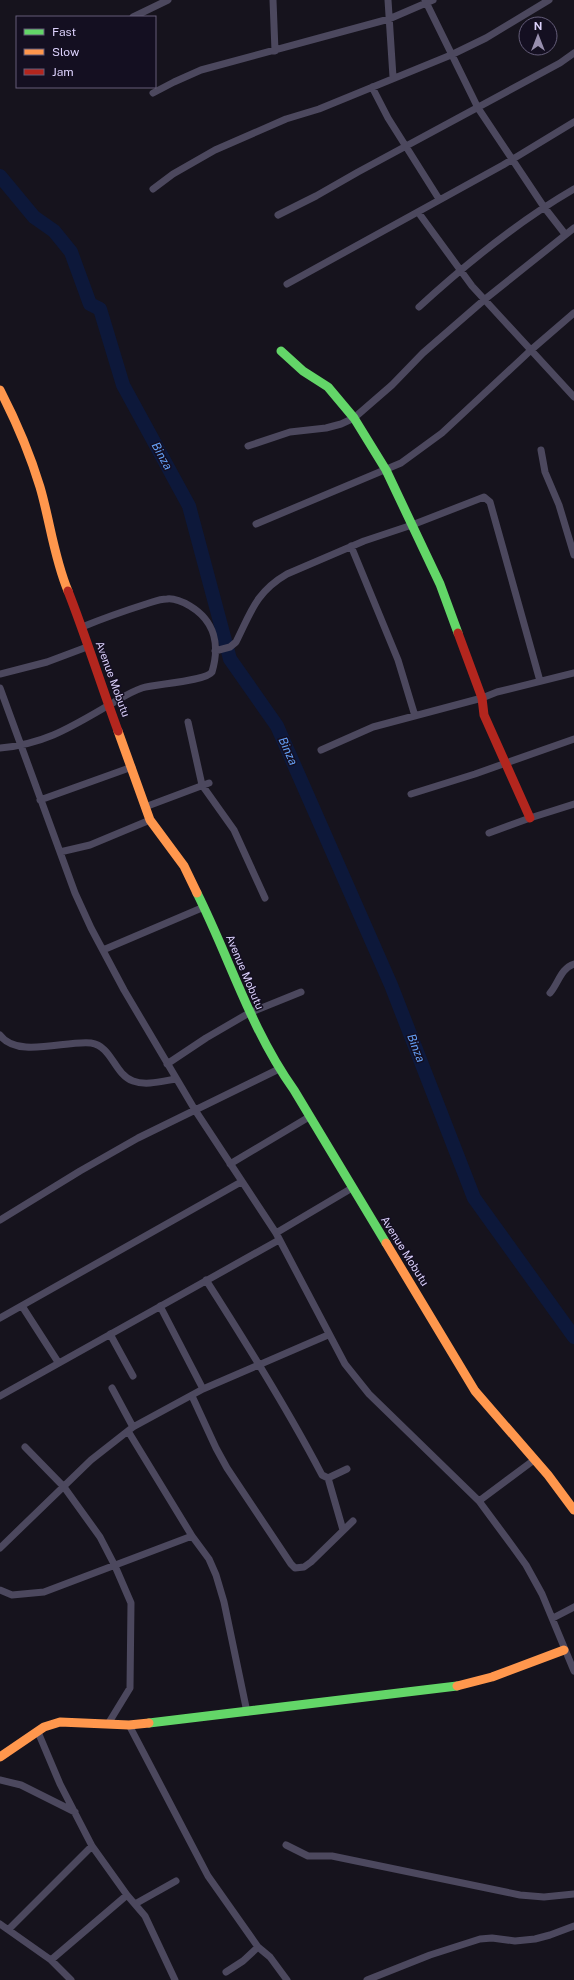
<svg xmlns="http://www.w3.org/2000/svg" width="574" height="1980" font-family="'Public Sans',sans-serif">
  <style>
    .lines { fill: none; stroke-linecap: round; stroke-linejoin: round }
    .river { stroke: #0d183a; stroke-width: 14 }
    .street { stroke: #4c485e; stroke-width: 7 }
    .fast { stroke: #63d668; stroke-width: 9 }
    .slow { stroke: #ff974d; stroke-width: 9 }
    .jam { stroke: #b3261e; stroke-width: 9 }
    .labels { text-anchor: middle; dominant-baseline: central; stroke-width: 3; stroke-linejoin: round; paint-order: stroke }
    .street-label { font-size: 11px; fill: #dcd1fc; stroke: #140f21 }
    .water-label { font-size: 12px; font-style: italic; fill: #65a1f7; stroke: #140f21 }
  </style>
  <rect width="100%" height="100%" fill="#16131d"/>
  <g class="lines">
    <!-- river -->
    <path class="river" d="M0,176L34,217L54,231L71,252L90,304L100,309L123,385L189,506L230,659L277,726L391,985L474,1198L574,1337"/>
    <!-- street -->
    <path class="street" d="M273,0L275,51
      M388,0L393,77
      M425,0L478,108L544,207L565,234
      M133,17L168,0
      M372,87L388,118L439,199
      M153,93L174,82L201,70L389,19L433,0
      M153,189L173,174L215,150L286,119L319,109L451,55L486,38L549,0
      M418,212L472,286L574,397
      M278,215L316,196L358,172L560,63L574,53
      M287,284L503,165L574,122
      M419,307C467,263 517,222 574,189
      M248,446L290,432L326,428L341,424L354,418L392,385L423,353L484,300L574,228
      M541,450L545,472L559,505L574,555
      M256,524L401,463L442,433L531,350L574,313
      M351,546L398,660L415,716
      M215,651L230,647L236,642C251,612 256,592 287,574L364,541L412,525L484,497L490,502L540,681
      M0,674L47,662L87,647
      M0,688L75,893L91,928L124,990L195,1110L276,1233L345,1364L369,1394L479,1501L513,1547L526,1565L542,1594L574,1671
      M188,722L202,785L234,830L265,898
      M0,748C45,744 71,727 109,705C120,699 130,692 142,688C156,684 206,681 212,672C220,645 215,621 190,606C183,602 175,598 167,599C159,599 153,602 146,604C124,611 104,618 82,627
      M321,750L373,727L482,698L497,692L574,673
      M411,794L475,774L574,739
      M40,800L132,767
      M145,807L209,783
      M489,833L530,818L574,804
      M60,852L90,845L150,820
      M103,950L204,907
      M550,993C558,984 561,968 574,964
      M0,1035C17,1059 66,1040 91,1043C112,1046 114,1074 133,1081C146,1086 163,1081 176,1079
      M167,1064L206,1038L249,1013L301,992
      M230,1164L309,1117
      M0,1220L80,1171L138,1138L279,1069
      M276,1233L352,1188
      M206,1280C247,1344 287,1408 322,1475L328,1478L347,1469
      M22,1306L58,1362
      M160,1306L203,1389
      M0,1318L241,1182
      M110,1334L133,1376
      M112,1388L133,1427
      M0,1396L279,1240
      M192,1396L216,1448L227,1468L291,1564L295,1568L304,1567L311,1562L353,1521
      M128,1431L192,1536L209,1559L216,1575L224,1602L247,1712
      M25,1447L64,1487L100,1537L115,1566L131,1603L130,1688L108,1724
      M328,1478L343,1530
      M479,1501L534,1460
      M0,1548L91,1460L133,1427L203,1389L328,1335
      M0,1590L12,1595L44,1592L192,1536
      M553,1618L574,1607
      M129,1725L208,1876L258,1947L270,1957L287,1980
      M38,1732L60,1784L92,1846L127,1895L145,1916L175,1980
      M0,1780L21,1785L75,1812
      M286,1845L308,1856H332L520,1895L544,1897L574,1894
      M135,1904L176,1881
      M0,1924L51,1960L71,1980
      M9,1929L92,1846
      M51,1960L127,1895
      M226,1972L243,1961L258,1947
      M367,1980L430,1955L480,1939L492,1938L515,1941L535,1939L550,1935L574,1926"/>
    <!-- fast -->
    <path class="fast" d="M281,351L303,371L328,387L354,418L386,470L440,584L458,633
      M197,893C230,959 251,1030 294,1090L386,1243
      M149,1723L457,1686"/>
    <!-- slow -->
    <path class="slow" d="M0,390C16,421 30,454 40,487C50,521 54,558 68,591
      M118,731L150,820L184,866L197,893
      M386,1243L475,1391L548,1475L574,1510
      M457,1686L492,1677L564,1650
      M0,1757L44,1727L60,1722L129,1725L149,1723"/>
    <!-- jam -->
    <path class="jam" d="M68,591C86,637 101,685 118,731
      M458,633L482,698L484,715L530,818"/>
  </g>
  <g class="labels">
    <!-- street labels -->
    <g class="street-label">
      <text transform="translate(113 679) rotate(70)">Avenue Mobutu</text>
      <text transform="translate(245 972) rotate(67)">Avenue Mobutu</text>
      <text transform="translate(405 1251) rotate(58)">Avenue Mobutu</text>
    </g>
    <!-- water labels -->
    <g class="water-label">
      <text transform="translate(162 456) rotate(61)">Binza</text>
      <text transform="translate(288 751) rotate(66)">Binza</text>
      <text transform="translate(416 1048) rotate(69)">Binza</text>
    </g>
  </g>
  <!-- legend -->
  <rect x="16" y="16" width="140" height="72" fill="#140f21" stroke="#645d79"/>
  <rect x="24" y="29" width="20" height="6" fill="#63d668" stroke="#645d79"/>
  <text x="52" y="36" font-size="12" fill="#dcd1fc">Fast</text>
  <rect x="24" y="49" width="20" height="6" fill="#ff974d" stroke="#645d79"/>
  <text x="52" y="56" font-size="12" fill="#dcd1fc">Slow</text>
  <rect x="24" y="69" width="20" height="6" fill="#b3261e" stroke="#645d79"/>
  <text x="52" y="76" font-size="12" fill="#dcd1fc">Jam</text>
  <!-- north arrow -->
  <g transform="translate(538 36)"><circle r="19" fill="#140f21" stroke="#645d79"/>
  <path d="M0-3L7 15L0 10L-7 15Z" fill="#978eae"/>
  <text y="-6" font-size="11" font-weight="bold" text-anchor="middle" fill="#dcd1fc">N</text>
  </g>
</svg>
